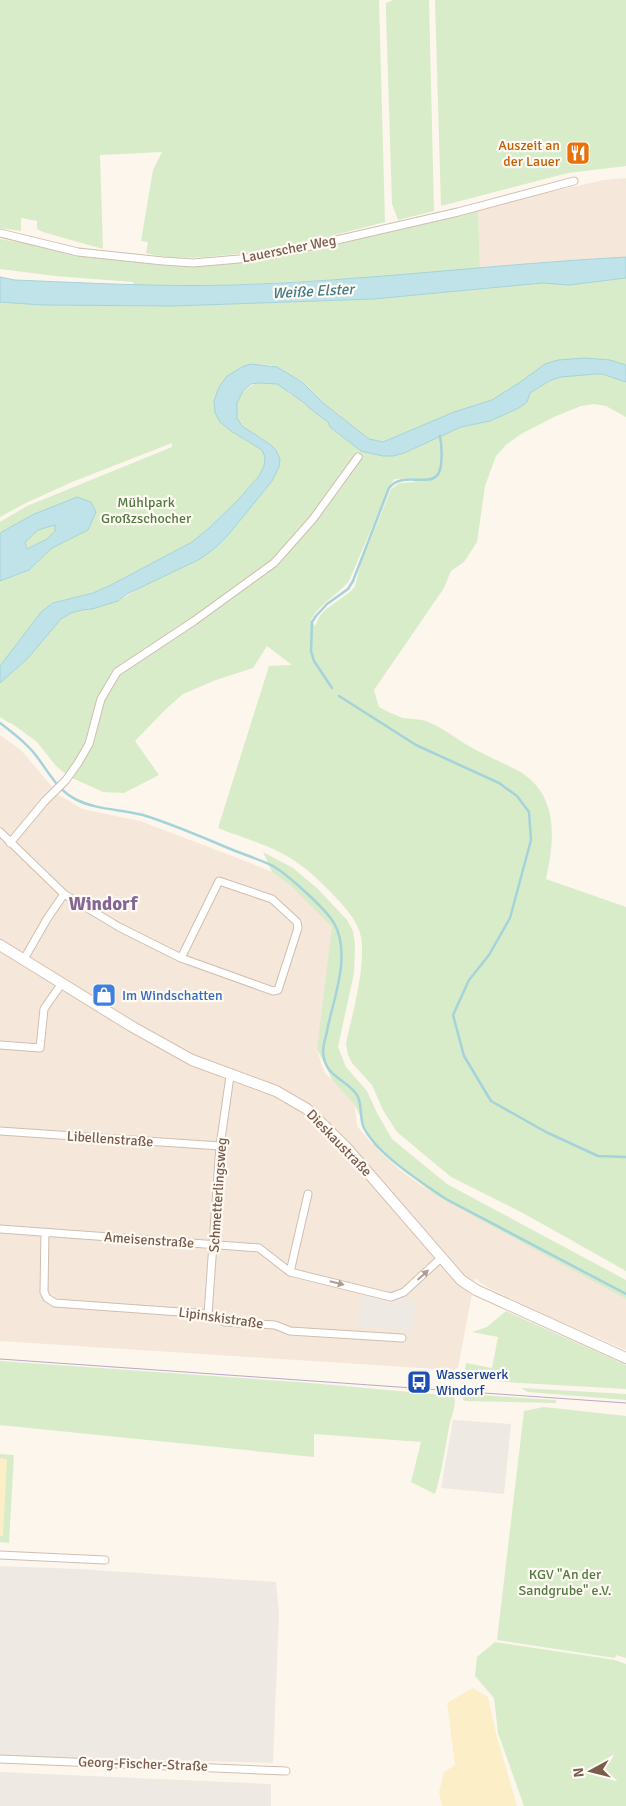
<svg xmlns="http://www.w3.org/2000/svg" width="626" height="1806" font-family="Signika,sans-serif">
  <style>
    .residential { fill: #f5e8da }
    .industrial { fill: #efe9e4 }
    .green { fill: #d8ecc9; fill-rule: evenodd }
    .sand { fill: #fcefc7 }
    .water { fill: #bfe3e8; stroke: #a5d3da; fill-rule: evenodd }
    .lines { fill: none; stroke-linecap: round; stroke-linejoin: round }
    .stream { stroke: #a5d3da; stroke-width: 2.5 }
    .minor-casing { stroke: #d1beb0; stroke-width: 9 }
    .secondary-casing { stroke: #d6c0b0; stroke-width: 12 }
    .minor { stroke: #fff; stroke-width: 7 }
    .secondary { stroke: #fff; stroke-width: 10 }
    .tram { stroke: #b9a8c9; stroke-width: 1 }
    .oneway { fill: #af9d94 }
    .labels { text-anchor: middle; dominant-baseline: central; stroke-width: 4.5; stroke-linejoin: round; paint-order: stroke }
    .food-label { font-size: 14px; fill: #c56008; stroke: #fffaf3; text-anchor: end }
    .street-label { font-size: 14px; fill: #7a5c4d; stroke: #fffaf3 }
    .park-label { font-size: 14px; fill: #537a41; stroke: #fffaf3 }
    .shop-label { font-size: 14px; fill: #366cbe; stroke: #fffaf3; text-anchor: start }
    .transit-label { font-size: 14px; fill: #164399; stroke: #fffaf3; text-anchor: start }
    .water-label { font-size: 15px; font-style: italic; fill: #437c86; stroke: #fffaf3 }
    .district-label { font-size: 19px; font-weight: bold; fill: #846695; stroke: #fffaf3 }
  </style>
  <rect width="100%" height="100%" fill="#fdf6ec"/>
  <!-- residential -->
  <path class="residential" d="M626,178V257L556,261L480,269L478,210L540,194L604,180Z
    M0,735L21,750L59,795L82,809L140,821L248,862L272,872L291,886L319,912L332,927L329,1005L317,1049L322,1066L326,1074L353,1099L355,1105L357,1126L374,1146L401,1171L435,1195L538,1249L626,1299V1350L533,1310L485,1286L475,1278L458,1368L452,1370L0,1341Z"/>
  <!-- industrial -->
  <path class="industrial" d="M407,1294L416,1304L414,1322L411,1331L356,1324L364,1295L385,1300H396Z
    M453,1420L511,1424L504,1494L441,1488Z
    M0,1566L78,1569L276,1582L279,1613L273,1763L0,1756Z
    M0,1772L271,1784V1806H0Z"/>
  <!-- green -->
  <path class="green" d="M0,0H379L385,222C332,236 281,250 226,255C199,258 173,260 146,253L148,242L141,241L153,170L162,152L100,155L103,249L43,232L37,229V221L21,218V231L0,228Z
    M393,0H429L434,211L398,220L392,204L386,12V3Z
    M435,0H626V166L568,173L441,206Z
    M478,210L480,269L401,276L232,285H134L133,282L55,276L0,269V239L32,245L71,255L161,265L192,267L241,263L290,255Z
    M626,278V365L597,359L558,360L492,400L454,412L383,442L369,439L323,403L302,381L271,365L251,364L219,387L214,401L231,431L262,450L265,456L264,466L259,476L238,500L208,529L192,542L111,585L93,593L53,603L41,612L0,666V581L29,570L52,548L88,530L32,515L0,534V522L27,506L172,447V443L72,482L26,503L0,517V302L42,305L174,306L374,299L542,283L569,285Z
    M596,374H602L626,382V417L606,406L594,404L581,406L556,416L521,434L506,445L496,456L485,486L477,542L464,562L451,571L444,588L374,690L379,707C386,711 395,715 403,718C409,719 416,719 422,720C441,725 458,741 476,750C489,757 503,763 517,770C559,793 555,839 546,879L626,907V1271L521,1212L451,1177L397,1132L383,1110L372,1085L352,1063L348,1055L346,1043C353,1011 363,978 362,945C361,926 351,915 340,902C323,884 307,867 285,855C264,843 240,837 218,828L269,666L292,665L267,646L253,668L216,680L183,694L166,709L135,741L159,775L124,793L103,792L68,776L56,766L37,742L11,723H9L0,717V683L28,658L61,619L71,613L82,610L92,609L118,601L229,534L272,481L271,445C261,438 243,431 237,419C227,397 256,375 277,384C282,386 286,391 290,394C295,397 301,400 307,404L308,407L373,454L393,456L404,453L461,427L490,421L519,408L527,402L530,393L551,380L561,377ZM413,478L415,482L399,483L391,489L361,563L355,586L350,592L325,610L319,617L315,626L311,620C319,604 338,595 349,581L391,483L395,479Z
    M55,525V531L47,539L27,549L25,542L38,530Z
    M263,852L293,868L318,889L347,920L353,931L355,944L354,973L338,1047L346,1067L367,1091L377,1113L392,1139L447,1184L626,1280V1299L435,1195L374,1146L355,1105L333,1081L317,1049L332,927L291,886L272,872Z
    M506,1311L626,1365V1389L488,1381L465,1369L466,1363L492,1368L498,1337L472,1332L487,1327Z
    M0,1361L311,1383L454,1396C457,1406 451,1416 449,1427C445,1449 442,1472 435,1494L411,1482L421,1442L314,1434V1457L0,1425Z
    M521,1388L626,1394V1400L528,1392Z
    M462,1394L556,1400V1403L466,1401L463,1400Z
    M544,1407L626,1416V1658L616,1655L615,1658L497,1640L524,1411Z
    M0,1454L14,1455L9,1543L0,1542Z
    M495,1642L615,1660L626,1664V1806H524L498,1733L494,1698L475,1676L477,1657Z"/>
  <!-- sand -->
  <path class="sand" d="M0,1458L7,1459L3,1536H0Z
    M473,1688L488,1697L496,1733L517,1806H442L439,1792L444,1772L455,1765L447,1703Z"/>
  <!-- water -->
  <path class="water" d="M626,257V278L569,285L542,283L374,299L174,306L42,305L0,302V277L15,280C87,283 161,287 234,285C365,281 495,264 626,257Z
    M585,358L610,360L626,365V382L602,374H596L561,377L551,380L530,393L527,402L519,408L490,421L461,427L404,453L393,456H383L361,451L330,427L328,422L308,407L306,404L277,384L260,383L251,384L243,391L237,403V418L242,426L271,445L276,450L280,459L279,467L272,481L229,534L215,548L200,559L127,594L118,601L92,609L82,610L71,613L61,619L28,658L0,683V666L41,612L53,603L93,593L111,585L192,542L208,529L238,500L259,476L264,466L265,457L262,450L231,431L220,422L215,413L214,401L219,387L227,376L244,366L251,364L277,367L302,382L323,403L369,439L383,442L454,412L492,400L519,383L545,364L558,360Z
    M77,497L91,502L96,512L88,530L52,548L29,570L0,581V534L2,532L32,515ZM55,525V531L47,539L27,549L25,542L38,530Z"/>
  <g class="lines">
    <!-- stream -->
    <path class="stream" d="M332,688L314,661L311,651L312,622L316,616L327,604L348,589L353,581L389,488C404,468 438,494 441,465C442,455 442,446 440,436
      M339,696L416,745L499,783L517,796L529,812L531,840L510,918L489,955L469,980L453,1015L464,1056L491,1101L546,1132L598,1156L626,1157
      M0,723C12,732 25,742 34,753C48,770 56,790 77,800C97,810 121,809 143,815C172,824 200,836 228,848C242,854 259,859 273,866C288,875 325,908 334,923C351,953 335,995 328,1026C327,1034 323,1044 323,1052C325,1078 346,1078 357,1095C363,1105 359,1118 364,1128C378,1155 421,1182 446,1199L626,1294"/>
    <!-- minor casing -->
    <g class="minor-casing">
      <path id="minor" d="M0,233L78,252L163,261L193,263L239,259L289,251L458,212L574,181
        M0,832L64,894L119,927L181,958L219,881L272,899L297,922L298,928L278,990L273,991L181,958
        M10,843L44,802L66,780L78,763L89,744L101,699L117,672L194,621L274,563L313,519L358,457
        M24,959L47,919L64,894
        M0,1045L40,1048L44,1009L62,983
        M0,1131L220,1146
        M0,1229L259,1248L290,1272L391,1297L404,1292L442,1257
        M45,1232L44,1292L47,1298L55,1303L208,1314L224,1322L275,1325L290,1331L402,1338
        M290,1272L308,1194
        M208,1314L220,1146L230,1076
        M0,1555L105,1560
        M0,1759L286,1771"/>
    </g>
    <!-- secondary casing -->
    <g class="secondary-casing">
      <path id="secondary" d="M0,945L131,1026L192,1060L276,1091L307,1109L345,1146L461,1280L476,1290L626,1358"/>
    </g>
    <!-- minor -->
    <use href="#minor" class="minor"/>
    <!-- secondary -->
    <use href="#secondary" class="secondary"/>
    <!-- tram -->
    <path class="tram" d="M0,1359L626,1403"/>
  </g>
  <!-- one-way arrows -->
  <defs><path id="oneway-solid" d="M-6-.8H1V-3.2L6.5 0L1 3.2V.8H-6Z" transform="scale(1.25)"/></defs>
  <g class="oneway">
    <use href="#oneway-solid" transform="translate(423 1275) rotate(-42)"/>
    <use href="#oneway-solid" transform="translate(337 1283) rotate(14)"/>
  </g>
  <!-- icons -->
  <defs>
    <g id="restaurant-square" transform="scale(1.25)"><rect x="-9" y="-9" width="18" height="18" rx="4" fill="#e8710a" stroke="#fffaf3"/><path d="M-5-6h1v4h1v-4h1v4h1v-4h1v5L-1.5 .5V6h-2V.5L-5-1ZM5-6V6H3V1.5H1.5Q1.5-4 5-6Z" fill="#fff"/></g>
    <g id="shop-square" transform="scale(1.25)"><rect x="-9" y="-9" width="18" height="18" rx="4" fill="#3f7fe0" stroke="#fffaf3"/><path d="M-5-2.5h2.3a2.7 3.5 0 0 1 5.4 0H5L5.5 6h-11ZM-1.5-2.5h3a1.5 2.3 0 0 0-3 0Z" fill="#fff"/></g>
    <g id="bus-square" transform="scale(1.25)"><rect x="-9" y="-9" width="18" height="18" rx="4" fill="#1a4fb4" stroke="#fffaf3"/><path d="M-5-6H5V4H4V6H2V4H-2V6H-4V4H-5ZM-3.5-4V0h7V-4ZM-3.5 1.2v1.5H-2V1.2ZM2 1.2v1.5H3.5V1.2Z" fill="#fff"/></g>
  </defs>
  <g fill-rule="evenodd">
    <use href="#restaurant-square" x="578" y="153"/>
    <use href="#shop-square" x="104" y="995"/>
    <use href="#bus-square" x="419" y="1382"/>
  </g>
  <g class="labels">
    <!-- food labels -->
    <g class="food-label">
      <text x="560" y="145">Auszeit an<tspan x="560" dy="16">der Lauer</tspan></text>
    </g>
    <!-- street labels -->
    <g class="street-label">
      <text transform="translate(289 249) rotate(-11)">Lauerscher Weg</text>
      <text transform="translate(110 1139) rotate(4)">Libellenstraße</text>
      <text transform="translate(339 1143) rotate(46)">Dieskaustraße</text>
      <text transform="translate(218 1195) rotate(-86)">Schmetterlingsweg</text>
      <text transform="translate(149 1240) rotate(4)">Ameisenstraße</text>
      <text transform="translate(221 1318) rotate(8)">Lipinskistraße</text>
      <text transform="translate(143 1764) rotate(2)">Georg-Fischer-Straße</text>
    </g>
    <!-- park labels -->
    <g class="park-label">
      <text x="146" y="502">Mühlpark<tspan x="146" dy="16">Großzschocher</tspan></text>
      <text x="565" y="1574">KGV "An der<tspan x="565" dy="16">Sandgrube" e.V.</tspan></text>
    </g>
    <!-- shop labels -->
    <g class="shop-label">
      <text x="122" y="995">Im Windschatten</text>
    </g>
    <!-- transit labels -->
    <g class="transit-label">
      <text x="436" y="1374">Wasserwerk<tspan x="436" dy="16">Windorf</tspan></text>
    </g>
    <!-- water labels -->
    <g class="water-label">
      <text transform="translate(313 291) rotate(-3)">Weiße Elster</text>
    </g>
    <!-- district labels -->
    <g class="district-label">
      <text x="103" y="904">Windorf</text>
    </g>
  </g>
  <!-- north arrow -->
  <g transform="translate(591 1771) rotate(263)" stroke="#fffaf3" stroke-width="4" paint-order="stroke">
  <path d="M0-4L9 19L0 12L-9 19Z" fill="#7a5c4d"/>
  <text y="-8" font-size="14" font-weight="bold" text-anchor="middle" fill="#7a5c4d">N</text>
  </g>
</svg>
